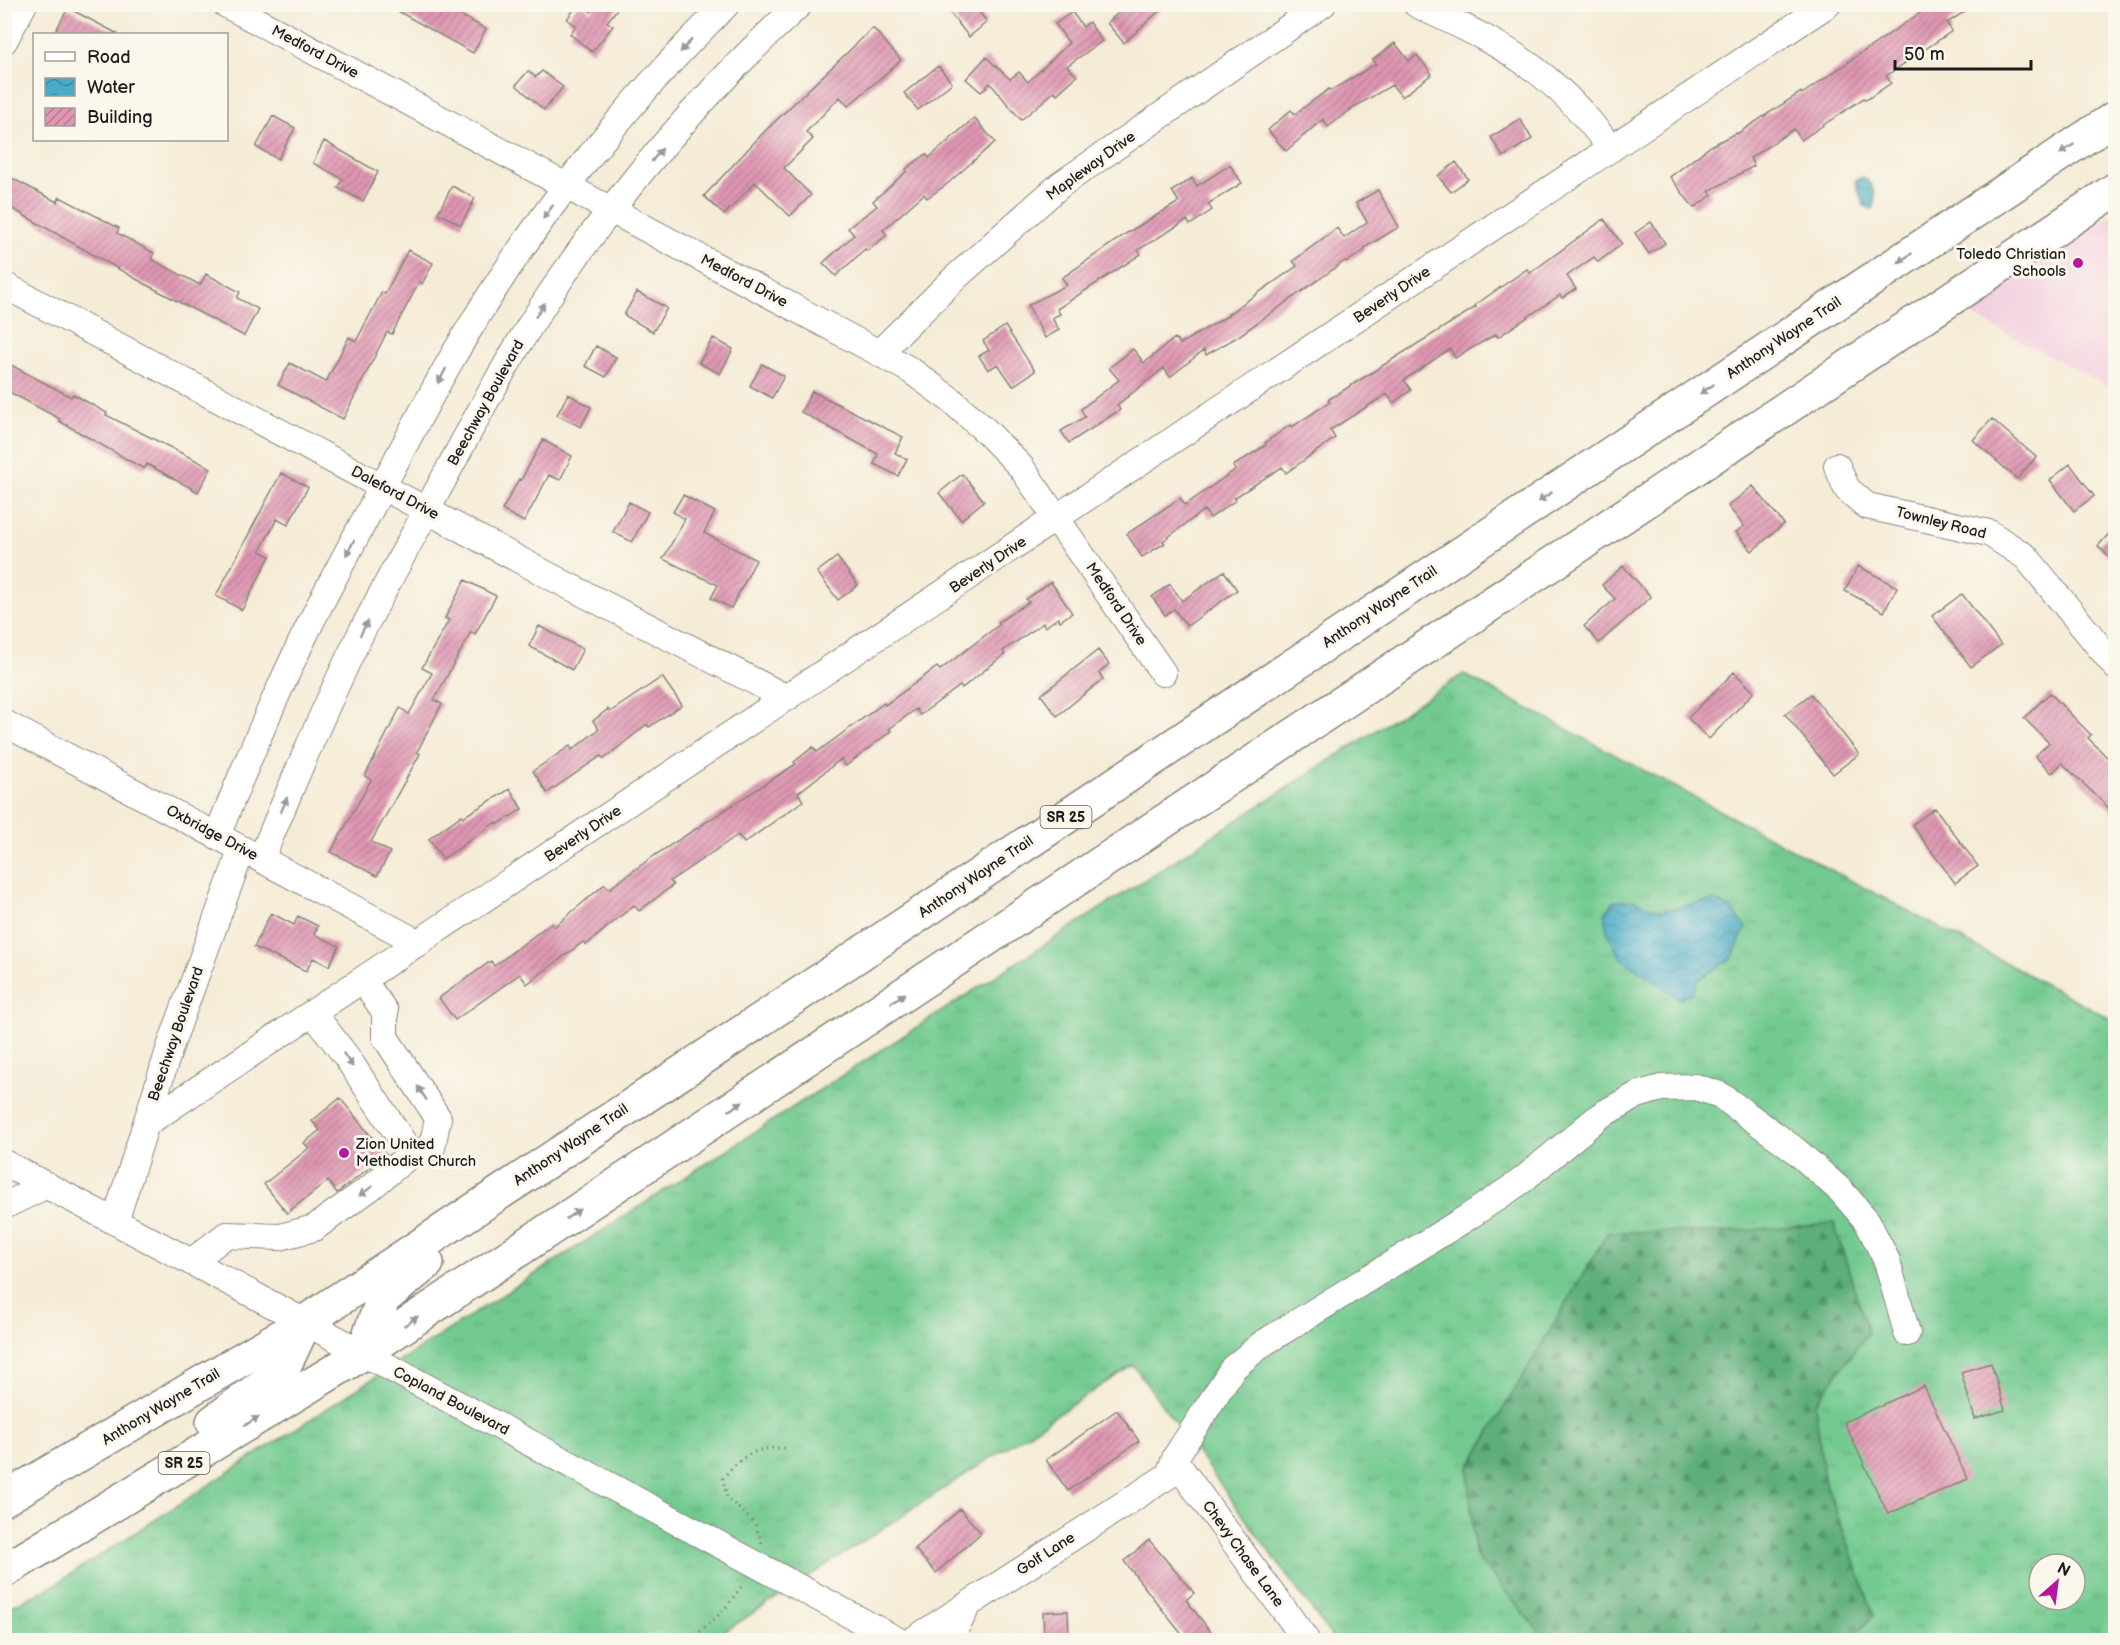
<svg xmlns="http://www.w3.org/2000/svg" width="2120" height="1645" font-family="'Balsamiq Sans',sans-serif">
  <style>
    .built { fill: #f3cfe0 }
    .grass { fill: url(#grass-tufts); stroke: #477356; stroke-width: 1.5; fill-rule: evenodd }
    .forest { fill: url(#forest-firs); stroke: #3c654b; stroke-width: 1.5 }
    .water { fill: url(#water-waves); stroke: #326472; stroke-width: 1.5 }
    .building { fill: url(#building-hatch) }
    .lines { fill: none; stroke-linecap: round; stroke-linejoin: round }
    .minor-casing { stroke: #88847a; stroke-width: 28 }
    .highway-casing { stroke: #88847a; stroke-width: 36 }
    .path { stroke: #88847a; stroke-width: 3; stroke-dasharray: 1.5 4.5; stroke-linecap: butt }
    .minor { stroke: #fff; stroke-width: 26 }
    .highway { stroke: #fff; stroke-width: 33 }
    .oneway { fill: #999 }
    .poi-dot { fill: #b5179e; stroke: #fbf7ec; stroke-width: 2 }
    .labels { text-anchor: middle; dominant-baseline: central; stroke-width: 6; stroke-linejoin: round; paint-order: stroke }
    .shield { fill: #fbf7ec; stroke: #5f5e5a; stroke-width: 1.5 }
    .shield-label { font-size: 14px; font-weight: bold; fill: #1c1c1c }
    .street-label { font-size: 15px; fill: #1c1c1c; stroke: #fbf7ec }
    .poi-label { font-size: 15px; fill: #1c1c1c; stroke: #fbf7ec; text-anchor: end }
  </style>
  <defs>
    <pattern id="grass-tufts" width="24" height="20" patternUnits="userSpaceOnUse" patternTransform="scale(1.5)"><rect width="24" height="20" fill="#72ca90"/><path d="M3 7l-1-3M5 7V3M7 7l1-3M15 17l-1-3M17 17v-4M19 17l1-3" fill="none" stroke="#62ad7c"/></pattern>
    <pattern id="forest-firs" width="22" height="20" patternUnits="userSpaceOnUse" patternTransform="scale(1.5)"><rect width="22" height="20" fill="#5dae7a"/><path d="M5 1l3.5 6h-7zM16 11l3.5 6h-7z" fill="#4c8d63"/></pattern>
    <pattern id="water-waves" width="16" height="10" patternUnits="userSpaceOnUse" patternTransform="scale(1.5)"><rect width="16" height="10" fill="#47abc7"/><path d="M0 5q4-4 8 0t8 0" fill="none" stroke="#3a8aa1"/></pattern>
    <pattern id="building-hatch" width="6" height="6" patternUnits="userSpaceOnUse" patternTransform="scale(1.5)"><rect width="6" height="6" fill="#df96b2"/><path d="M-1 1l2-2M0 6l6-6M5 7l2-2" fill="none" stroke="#b47a90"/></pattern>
  </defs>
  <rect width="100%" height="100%" fill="#fbf7ec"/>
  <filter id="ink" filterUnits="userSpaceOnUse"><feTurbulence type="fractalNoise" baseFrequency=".0167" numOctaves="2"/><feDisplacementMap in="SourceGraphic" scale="12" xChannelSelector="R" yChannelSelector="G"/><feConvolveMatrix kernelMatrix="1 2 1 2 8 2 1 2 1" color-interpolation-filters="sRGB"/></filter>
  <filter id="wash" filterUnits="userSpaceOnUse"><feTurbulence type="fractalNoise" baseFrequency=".008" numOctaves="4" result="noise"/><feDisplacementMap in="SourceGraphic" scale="24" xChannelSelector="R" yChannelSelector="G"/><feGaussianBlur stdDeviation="1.35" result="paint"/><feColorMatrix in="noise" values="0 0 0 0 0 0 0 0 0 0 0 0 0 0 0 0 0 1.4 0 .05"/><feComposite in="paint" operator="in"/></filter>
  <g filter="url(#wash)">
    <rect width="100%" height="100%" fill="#f5ecd7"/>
    <!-- built -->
    <path class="built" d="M2115,213V390L1967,313Z"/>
    <!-- grass -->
    <path class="grass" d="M1463,674L2115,1021V1640H1334L1133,1365L712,1640H5V1609L51,1587ZM2039,1564H2075V1600H2039Z"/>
    <!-- forest -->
    <path class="forest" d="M1834,1223L1868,1332L1815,1404L1824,1478L1874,1615L1849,1640H1546L1475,1555L1468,1469L1608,1232H1726Z"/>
    <!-- water -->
    <path class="water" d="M1862,177C1873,183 1879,198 1873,209L1864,206L1855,181Z
      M1713,900L1731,908L1746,927L1732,958L1699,979L1692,993L1680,999L1620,957L1607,932L1605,914L1614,901H1636L1661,911Z"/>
    <g id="blocks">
      <!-- building -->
      <path class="building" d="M385,4H440L486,29L473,53Z
        M578,4H582L591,12L597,4H621L607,22L613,26L592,52L570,34L576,26L567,19Z
        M943,4H973L987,22L969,37Z
        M1128,4H1167L1124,43L1107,23Z
        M1933,4H1976L1947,23L1952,31L1886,76L1891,83L1866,100L1864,98L1801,140L1794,129L1750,158L1754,166L1709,191L1712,195L1694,208L1670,177L1711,146L1736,133L1737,134L1801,92L1802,94Z
        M68,8L118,34H54Z
        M1072,12L1083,27L1089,22L1102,41L1067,66L1077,76L1057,94L1055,91L1021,120L990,83L981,92L966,79L986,57L1010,79L1019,72L1028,82L1069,43L1055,24Z
        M873,28L901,60L848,106L840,97L806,132L813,139L784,168L811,195L790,216L755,182L724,215L704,196L765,131Z
        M1395,43L1409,61L1417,55L1432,74L1402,97L1392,85L1354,107L1328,127L1323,119L1286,151L1268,130L1291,110L1295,114L1329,89L1330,91L1376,64L1373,60Z
        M938,66L952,83L918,110L904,93Z
        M528,71L536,77L542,71L563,87L544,110L516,85Z
        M273,116L295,128L278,159L256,147Z
        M974,118L995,142L946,185L927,198L924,194L883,230L887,235L867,251L865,249L836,276L823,263L854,235L848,228L877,206L873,201L907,171L906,169L926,154L929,158Z
        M1520,119L1532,139L1503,157L1491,137Z
        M324,141L378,172L363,201L338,188L343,179L313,163Z
        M1456,162L1468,179L1451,192L1438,176Z
        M1230,165L1242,183L1208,204L1212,210L1190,225L1187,220L1138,250L1141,254L1057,309L1060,314L1052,318L1059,330L1045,338L1028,305L1067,285L1062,278L1127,233L1179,202L1172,191L1192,178L1197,186Z
        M4,174L57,202L60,197L119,228L117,233L154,253L151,259L200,285L206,274L240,292L237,298L258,309L244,336L145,284L4,204Z
        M452,186L475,198L461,225L438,213Z
        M1378,190L1399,227L1364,248L1365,250L1347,262L1345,261L1237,337L1206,355L1204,350L1170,377L1164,368L1117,405L1120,410L1069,443L1061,431L1085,417L1081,409L1119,380L1109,368L1133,349L1144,363L1175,338L1180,344L1229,315L1228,314L1297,266L1293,261L1337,228L1344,238L1367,222L1356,203Z
        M1604,219L1622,244L1598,262L1594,257L1567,276L1576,289L1562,298L1560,295L1498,337L1496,334L1455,358L1450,349L1404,380L1411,390L1393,403L1387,394L1330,430L1335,438L1286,473L1282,467L1234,498L1236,500L1210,518L1204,510L1163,541L1165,543L1142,557L1127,534L1180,498L1185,505L1235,470L1233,466L1266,445L1265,443L1290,425L1292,427L1330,402L1328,400L1476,307L1475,305L1527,269L1530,273Z
        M1651,222L1665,243L1649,254L1635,233Z
        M408,250L433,263L422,284L419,282L392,334L387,332L343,419L278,385L290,363L326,382L349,337L356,341L382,292L385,294Z
        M637,292L667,308L653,332L624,315Z
        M1005,326L1035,371L1013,386L998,364L988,370L979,356L989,350L983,341Z
        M713,338L733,349L720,374L699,363Z
        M596,346L616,357L606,377L585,366Z
        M9,364L71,397L73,394L107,413L106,415L211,468L198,492L147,464L144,469L59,421L60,419L4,389V373Z
        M762,364L784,376L772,398L750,386Z
        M812,391L903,437L895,453L907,459L898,476L874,464L878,454L801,412Z
        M568,394L591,407L581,427L557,415Z
        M1992,419L2036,457L2017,479L1973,440Z
        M543,440L572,456L560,480L549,475L524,522L502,510L519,479L521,480Z
        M2070,464L2094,496L2074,511L2050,480Z
        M281,473L308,487L288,525L277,519L260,551L270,556L242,610L216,596Z
        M962,474L984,501L961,520L939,493Z
        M1753,486L1784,524L1752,551L1736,532L1744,526L1728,506Z
        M683,495L715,512L704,533L756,560L731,608L711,598L718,585L663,559L685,519L673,512Z
        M629,502L648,512L632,542L613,532Z
        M2115,527V563L2098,546Z
        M837,557L858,585L838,600L817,572Z
        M1623,566L1651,597L1599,643L1584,626L1615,599L1602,585Z
        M1858,566L1897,587L1884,612L1845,591Z
        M1224,571L1237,590L1187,626L1174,609L1165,615L1152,597L1170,584L1182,601Z
        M465,580L496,596L475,634L471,632L434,700L442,704L417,752L420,754L371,842L390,852L377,876L331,852L371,780L365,776L400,708L409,714L432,673L422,668L449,620L445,618Z
        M1051,582L1072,613L1060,621L1058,618L1045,627L1043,623L1003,651L1005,654L962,688L960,686L920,715L916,709L889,729L891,731L846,766L841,759L798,793L803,801L744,843L738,835L670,881L673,885L639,911L634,905L586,945L583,942L527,984L520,974L455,1020L439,998L491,961L494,966L551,923L554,927L605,884L609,889L652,857L796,764L794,762L813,747L817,752L884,703L885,705L937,667L940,670L1000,624L998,622L1029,602L1026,599Z
        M1962,594L2001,645L1971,667L1932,616Z
        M539,626L583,649L572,670L529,646Z
        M1098,650L1109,664L1099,673L1103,679L1057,716L1041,695Z
        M1734,672L1754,692L1709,739L1688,718Z
        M662,677L682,705L649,727L647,724L604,759L601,756L547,793L533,771L570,746L572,750L599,729L593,721L608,709L610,712Z
        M2050,693L2091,735L2088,738L2115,765V814L2062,763L2052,773L2035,756L2049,743L2024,718Z
        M1811,694L1859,754L1833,774L1785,714Z
        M510,789L522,809L497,825L496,822L443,859L429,839L462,815L463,817Z
        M1935,808L1978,866L1955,883L1912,825Z
        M271,913L294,925L298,916L318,926L314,934L339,946L329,966L313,958L306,971L254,947Z
        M340,1098L386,1155L337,1193L328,1181L287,1213L264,1184L309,1148L304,1143L320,1130L312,1121Z
        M1991,1363L2005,1410L1975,1419L1961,1372Z
        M1924,1386L1968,1479L1888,1514L1844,1422Z
        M1117,1410L1139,1441L1068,1491L1046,1460Z
        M960,1509L981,1533L936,1573L915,1549Z
        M1149,1540L1194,1593L1186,1600L1218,1641H1187L1124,1561Z
        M1068,1611L1069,1641H1044L1043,1612Z"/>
    </g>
  </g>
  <g filter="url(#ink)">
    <use href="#blocks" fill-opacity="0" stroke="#88847a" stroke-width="1.5"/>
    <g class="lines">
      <!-- minor casing -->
      <g class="minor-casing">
        <path id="minor" d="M225,4L879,353L910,370L951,400L987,432L1021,467L1163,673
          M1416,4C1452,22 1490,38 1523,61C1557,84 1587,116 1611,149
          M4,41L24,4
          M4,285L561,582L787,698
          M879,353L955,278L1060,185L1323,4
          M1837,466L1847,489L1867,506L1989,533L2026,557L2116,667
          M4,723L419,943
          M217,836C247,761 279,686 315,614C335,575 356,536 377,497C402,450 426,403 452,358C525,231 622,106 727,4
          M261,859C292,785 323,711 358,639C382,592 408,545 433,499C469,431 505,363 547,299C616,194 707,89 800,4
          M313,1013L346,1056L411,1154L432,1147L438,1118L385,1037V1012L363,980
          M147,1123L1828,4
          M4,1163L305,1322L897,1640
          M4,1206L47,1185
          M115,1222L171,1044L242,849
          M191,1262L226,1235L280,1237L314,1228L370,1188L411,1154
          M1169,1474L1176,1456L1233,1368L1262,1344L1468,1217L1520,1182L1601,1115L1637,1095L1661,1088L1696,1087L1720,1095L1794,1149L1841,1191L1867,1221L1887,1261L1907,1333
          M913,1640L1180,1468L1306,1640
          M952,1640L957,1626L968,1605"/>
      </g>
      <!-- highway casing -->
      <g class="highway-casing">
        <path id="highway" d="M362,1354L383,1299L427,1263
          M213,1422L282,1371L305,1322
          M4,1499L305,1322L943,899L2116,117
          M4,1571L362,1354L2116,189"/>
      </g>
      <!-- path -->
      <path class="path" d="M762,1543L755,1523L727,1498L723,1478C743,1455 754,1447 785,1448
        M691,1640L724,1610L744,1583"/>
      <!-- minor -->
      <use href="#minor" class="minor"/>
      <!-- highway -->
      <use href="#highway" class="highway"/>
    </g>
    <!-- one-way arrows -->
    <defs><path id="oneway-solid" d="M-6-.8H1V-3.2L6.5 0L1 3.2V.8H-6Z" transform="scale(1.5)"/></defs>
    <g class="oneway">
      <use href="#oneway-solid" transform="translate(686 46) rotate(132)"/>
      <use href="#oneway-solid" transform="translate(2067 149) rotate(146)"/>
      <use href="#oneway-solid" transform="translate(657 155) rotate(-50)"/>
      <use href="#oneway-solid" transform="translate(548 212) rotate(126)"/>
      <use href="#oneway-solid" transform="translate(1905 258) rotate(146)"/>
      <use href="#oneway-solid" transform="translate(540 310) rotate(-57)"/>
      <use href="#oneway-solid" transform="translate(442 376) rotate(118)"/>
      <use href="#oneway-solid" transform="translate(1707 389) rotate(146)"/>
      <use href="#oneway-solid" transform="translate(1545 497) rotate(146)"/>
      <use href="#oneway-solid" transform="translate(350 548) rotate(118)"/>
      <use href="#oneway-solid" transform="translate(364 628) rotate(-62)"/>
      <use href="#oneway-solid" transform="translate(284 805) rotate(-67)"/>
      <use href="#oneway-solid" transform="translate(898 998) rotate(-34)"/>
      <use href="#oneway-solid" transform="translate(348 1060) rotate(55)"/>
      <use href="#oneway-solid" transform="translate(422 1093) rotate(-123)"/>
      <use href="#oneway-solid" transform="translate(736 1106) rotate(-34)"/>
      <use href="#oneway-solid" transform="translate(366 1191) rotate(144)"/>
      <use href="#oneway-solid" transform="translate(573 1214) rotate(-34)"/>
      <use href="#oneway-solid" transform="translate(411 1321) rotate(-34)"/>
      <use href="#oneway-solid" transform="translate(252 1421) rotate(-31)"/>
    </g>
  </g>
  <!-- markers -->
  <g class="poi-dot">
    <circle cx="2078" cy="263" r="6"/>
    <circle cx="344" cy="1153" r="6"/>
  </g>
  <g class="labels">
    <!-- shield labels -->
    <g class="shield">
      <rect x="1040.5" y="806" width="51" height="22" rx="4.5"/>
      <rect x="158.5" y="1452" width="51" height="22" rx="4.5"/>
    </g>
    <g class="shield-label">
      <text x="1066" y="817">SR 25</text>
      <text x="184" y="1463">SR 25</text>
    </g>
    <!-- street labels -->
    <g class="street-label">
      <text transform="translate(315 52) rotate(28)">Medford Drive</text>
      <text transform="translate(1091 166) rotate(-36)">Mapleway Drive</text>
      <text transform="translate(744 281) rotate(28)">Medford Drive</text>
      <text transform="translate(1392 295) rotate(-34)">Beverly Drive</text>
      <text transform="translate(1784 338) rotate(-34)">Anthony Wayne Trail</text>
      <text transform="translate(486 403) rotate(-61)">Beechway Boulevard</text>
      <text transform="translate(395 493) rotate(28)">Daleford Drive</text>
      <text transform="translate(1941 523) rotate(14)">Townley Road</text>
      <text transform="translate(988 565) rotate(-34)">Beverly Drive</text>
      <text transform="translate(1116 604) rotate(56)">Medford Drive</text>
      <text transform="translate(1380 607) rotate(-34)">Anthony Wayne Trail</text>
      <text transform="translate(212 833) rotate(28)">Oxbridge Drive</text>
      <text transform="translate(583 834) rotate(-34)">Beverly Drive</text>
      <text transform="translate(976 877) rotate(-34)">Anthony Wayne Trail</text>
      <text transform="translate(176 1034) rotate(-71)">Beechway Boulevard</text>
      <text transform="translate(571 1145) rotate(-34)">Anthony Wayne Trail</text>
      <text transform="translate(451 1401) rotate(28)">Copland Boulevard</text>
      <text transform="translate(161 1407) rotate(-31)">Anthony Wayne Trail</text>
      <text transform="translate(1046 1554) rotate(-33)">Golf Lane</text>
      <text transform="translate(1243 1554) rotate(54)">Chevy Chase Lane</text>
    </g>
    <!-- poi labels -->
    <g class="poi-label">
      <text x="2066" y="254">Toledo Christian<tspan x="2066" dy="17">Schools</tspan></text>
      <text x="356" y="1144" text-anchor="start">Zion United<tspan x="356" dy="17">Methodist Church</tspan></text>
    </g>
  </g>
  <!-- margin -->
  <rect width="2120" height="1645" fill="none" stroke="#fbf7ec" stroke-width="24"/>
  <!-- legend -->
  <rect x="33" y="33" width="195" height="108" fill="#fbf7ec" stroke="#a29f99" stroke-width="1.5"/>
  <rect x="45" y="52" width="30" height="9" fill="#ffffff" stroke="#a29f99" stroke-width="1.5"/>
  <text x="87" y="63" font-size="18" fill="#1c1c1c">Road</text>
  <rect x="45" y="78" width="30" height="18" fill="url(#water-waves)" stroke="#a29f99" stroke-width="1.5"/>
  <text x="87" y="93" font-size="18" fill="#1c1c1c">Water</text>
  <rect x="45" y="108" width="30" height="18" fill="url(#building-hatch)" stroke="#a29f99" stroke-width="1.5"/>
  <text x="87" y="123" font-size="18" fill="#1c1c1c">Building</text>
  <!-- north arrow -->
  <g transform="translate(2057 1582) rotate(28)"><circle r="28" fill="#fbf7ec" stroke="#a29f99" stroke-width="1.5"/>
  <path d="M0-4.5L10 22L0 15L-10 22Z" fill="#b5179e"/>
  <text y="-9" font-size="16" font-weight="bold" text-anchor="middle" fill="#1c1c1c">N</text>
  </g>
  <!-- scale -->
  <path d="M1895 60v9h136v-9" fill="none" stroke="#1c1c1c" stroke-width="3"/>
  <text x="1904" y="60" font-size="18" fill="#1c1c1c" stroke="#fbf7ec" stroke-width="4.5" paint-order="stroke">50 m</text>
</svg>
